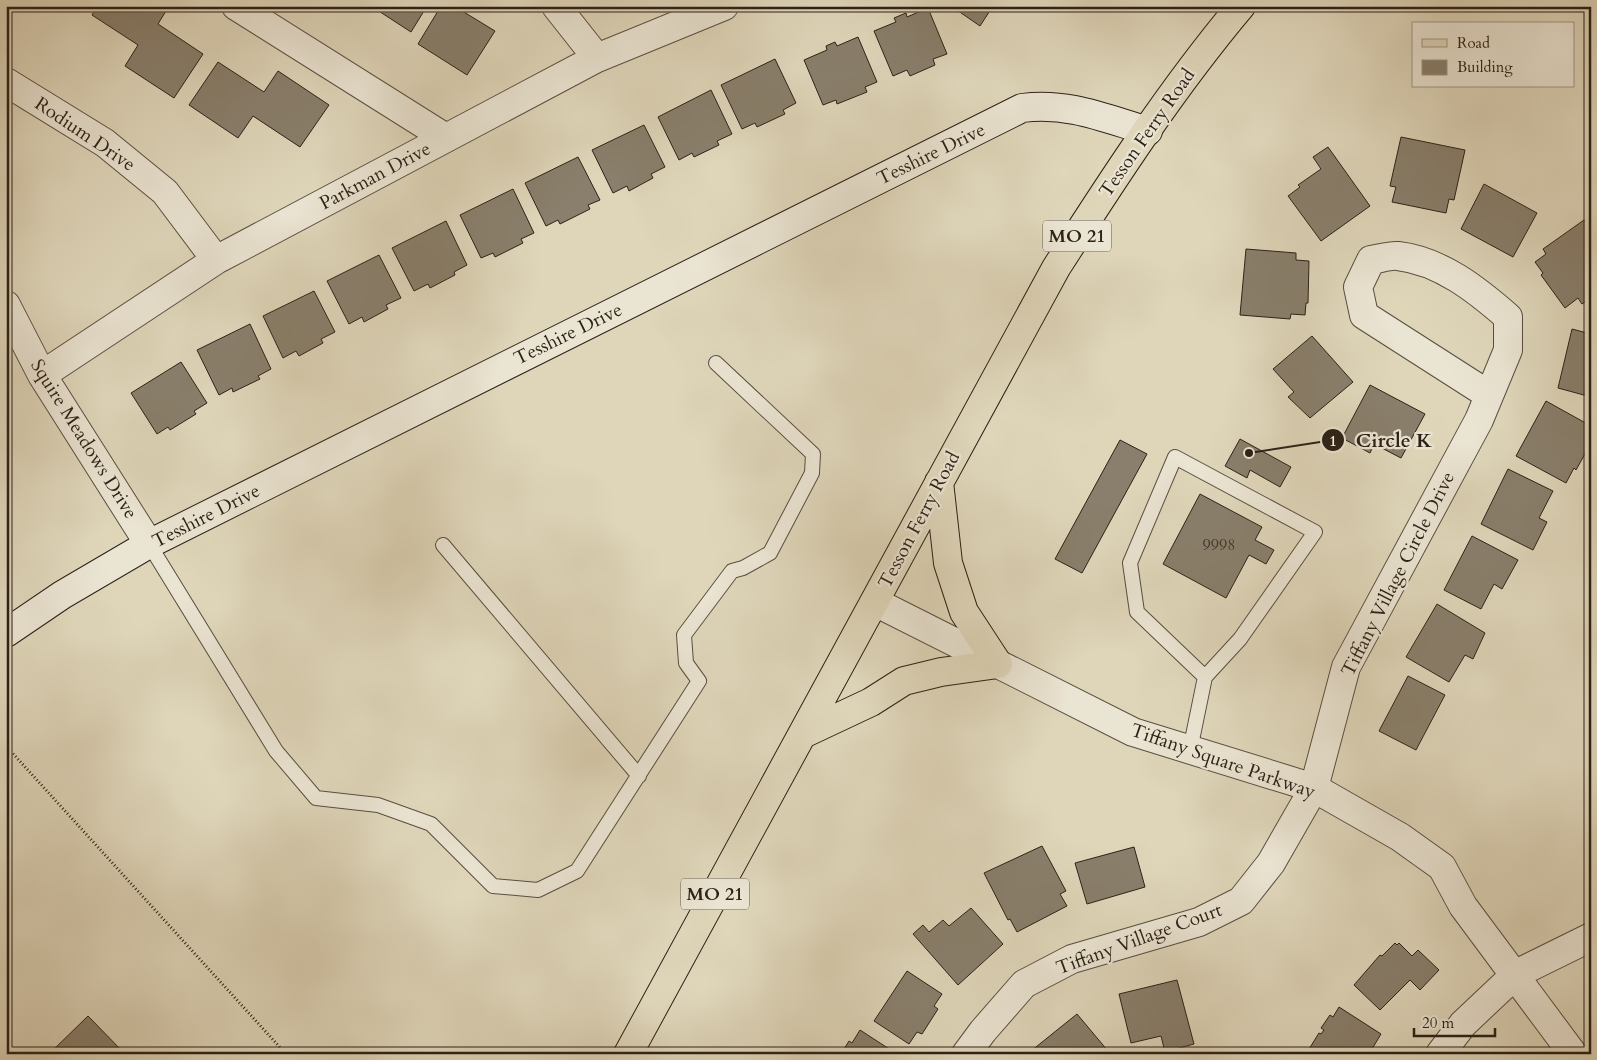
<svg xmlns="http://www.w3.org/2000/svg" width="1597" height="1060" font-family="Cardo,serif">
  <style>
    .building { fill: #897f6c; stroke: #2c2117 }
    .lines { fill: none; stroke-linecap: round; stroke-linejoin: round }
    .lane-casing { stroke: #594e40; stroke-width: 16 }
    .street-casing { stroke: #594e40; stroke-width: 30 }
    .secondary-casing { stroke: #2c2117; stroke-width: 30 }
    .primary-casing { stroke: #2c2117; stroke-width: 30 }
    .path { stroke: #2c2117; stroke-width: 3; stroke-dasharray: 1 2.5; stroke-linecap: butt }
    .lane { stroke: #eae4d2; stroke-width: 14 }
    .street { stroke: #eae4d2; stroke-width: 28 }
    .secondary { stroke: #eae4d2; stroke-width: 28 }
    .primary { stroke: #dfd6ba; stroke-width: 28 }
    .labels { text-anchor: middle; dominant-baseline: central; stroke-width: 4.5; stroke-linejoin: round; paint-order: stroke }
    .number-label { font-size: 16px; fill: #43382c }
    .shield { fill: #eae4d2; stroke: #655c4f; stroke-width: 1 }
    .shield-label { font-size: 18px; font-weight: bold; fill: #2c2117 }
    .street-label { font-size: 19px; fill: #2c2117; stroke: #eae4d2 }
    .leader { fill: none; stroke: #2c2117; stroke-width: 2 }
    .callout-dot { fill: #2c2117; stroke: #eae4d2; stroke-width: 2 }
    .mark-label { font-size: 15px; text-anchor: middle; font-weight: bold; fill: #fff }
    .callout-label { font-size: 20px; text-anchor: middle; font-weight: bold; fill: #2c2117; stroke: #eae4d2; stroke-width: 4.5; stroke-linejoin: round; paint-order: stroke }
  </style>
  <rect width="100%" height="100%" fill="#dfd6ba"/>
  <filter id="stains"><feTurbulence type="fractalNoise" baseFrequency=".004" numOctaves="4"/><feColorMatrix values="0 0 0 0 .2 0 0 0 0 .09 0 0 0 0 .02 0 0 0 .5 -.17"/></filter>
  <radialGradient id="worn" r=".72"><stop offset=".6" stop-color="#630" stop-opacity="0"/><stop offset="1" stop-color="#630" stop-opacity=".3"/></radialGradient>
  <!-- building -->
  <path class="building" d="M97,6H169L158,24L203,54L174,98L125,66L138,45L92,15Z
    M371,6H427L411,32Z
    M441,6H454L495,31L467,75L418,44Z
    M951,6H993L980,26Z
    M928,8L947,54L933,59L935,65L910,76L907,70L893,76L874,31L896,22L894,18L906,13L907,17Z
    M858,37L877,82L865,87L867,92L837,104L836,100L823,105L804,60L827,50L826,46L835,42L837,46Z
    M775,59L796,103L783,110L785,114L757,127L755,123L742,129L721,85Z
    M218,62L264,92L278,71L329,105L300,147L253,116L238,138L189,105Z
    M711,90L732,134L717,141L719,145L694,157L692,153L679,160L658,117Z
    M644,125L665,167L651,174L653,178L629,191L627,186L613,193L592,150Z
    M1401,137L1465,150L1454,200L1449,199L1446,213L1392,202L1396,187L1390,186Z
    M1328,147L1370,206L1321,241L1288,196L1300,187L1298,185L1321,169L1313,157Z
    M578,157L600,200L588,205L590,209L560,224L558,220L546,226L525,183Z
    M1484,184L1537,213L1513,257L1461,229Z
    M513,189L534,233L521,239L523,243L495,257L493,253L481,258L460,215Z
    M1584,220L1591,229V298L1582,304L1578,298L1565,308L1541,275L1543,273L1535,262L1546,254L1543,249Z
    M446,221L467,265L454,272L455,275L430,288L428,284L414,291L392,248Z
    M1246,249L1296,253V260L1309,261L1308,303H1306L1305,315L1291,314L1290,319L1240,315Z
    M379,255L401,298L386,305L388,309L364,322L362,317L349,324L327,281Z
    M314,291L335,332L321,339L323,343L299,356L296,351L283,358L263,316Z
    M250,324L271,369L258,376L260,379L233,392L232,388L219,395L197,350Z
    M1572,329L1591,334V397L1558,388Z
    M1312,336L1353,382L1310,418L1288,397L1294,392L1273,369Z
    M181,362L207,403L194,411L196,414L170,430L168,427L157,434L131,393Z
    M1370,385L1425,414L1401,458L1374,444L1370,453L1342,438Z
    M1546,401L1591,426L1589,441L1591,443L1576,470L1574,468L1566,483L1516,456Z
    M1240,439L1291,467L1280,487L1250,470L1247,478L1225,466Z
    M1120,440L1147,454L1082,573L1055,559Z
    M1508,469L1553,491L1539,518L1547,522L1533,550L1481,524Z
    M1200,494L1262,527L1255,540L1274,550L1266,564L1249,555L1226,598L1163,564Z
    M1472,536L1518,560L1502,589L1494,584L1481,609L1444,590Z
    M1437,604L1485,633L1473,659L1465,655L1449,682L1406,657Z
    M1408,676L1445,695L1416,750L1379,731Z
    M1042,846L1066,891L1060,894L1067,906L1017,932L1010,919L1008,920L984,873Z
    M1134,847L1145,887L1087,904L1075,863Z
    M971,908L1003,944L958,985L913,934L923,925L929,932L943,920L949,926Z
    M1395,943L1397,945L1399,943L1412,956L1418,950L1439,970L1420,990L1410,980L1380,1010L1354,985L1380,955L1382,956Z
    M907,971L942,994L934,1006L938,1009L922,1034L917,1032L909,1044L874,1021Z
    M1177,980L1194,1044L1165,1052L1161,1036L1131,1043L1119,994Z
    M1339,1007L1381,1034L1369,1054L1359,1049L1355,1054H1306L1319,1033L1321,1034L1324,1030L1321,1028L1330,1015L1333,1017Z
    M1077,1014L1108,1051L1105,1054H1033L1031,1051Z
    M88,1016L125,1054H51L50,1053Z
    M860,1030L897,1054H841L849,1041L852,1043Z"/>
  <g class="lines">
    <!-- lane casing -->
    <g class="lane-casing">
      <path id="lane" d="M149,544L276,751L316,798L378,805L431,824L493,886L538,890L577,871L699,681L686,663L684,635L732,571L743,568L770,553L812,473L813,454L716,363
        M443,545L639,776
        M1190,750L1205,677L1240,639L1315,532L1175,457L1130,563L1137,612L1205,677"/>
    </g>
    <!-- street casing -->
    <g class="street-casing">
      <path id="street" d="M236,6L446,138
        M556,6L597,58
        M6,82L105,143L165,192L216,260
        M6,305L42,375L149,544
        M42,375L216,260L597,58L724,6
        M875,602L1133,732L1314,788L1400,837L1442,867L1463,906L1573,1054
        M966,1054L983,1031L1024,984L1072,959L1199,922L1241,901L1271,863L1314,788L1346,667L1479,420L1508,350V317C1477,290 1441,261 1398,256C1390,255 1379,259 1371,260L1358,287L1364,315L1489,395
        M1440,1054L1463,1024L1516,974L1591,937"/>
    </g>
    <!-- secondary casing -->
    <g class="secondary-casing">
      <path id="secondary" d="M6,633L62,595L149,544L1022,108C1068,102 1104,118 1148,131"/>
    </g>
    <!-- primary casing -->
    <g class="primary-casing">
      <path id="primary" d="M803,734L871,702L904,681L941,672L998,664L964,612L948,563L939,482
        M628,1054L1056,268C1113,179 1172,88 1241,6"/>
    </g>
    <!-- path -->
    <path class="path" d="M6,746L286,1054"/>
    <!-- lane -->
    <use href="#lane" class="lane"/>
    <!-- street -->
    <use href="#street" class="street"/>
    <!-- secondary -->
    <use href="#secondary" class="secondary"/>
    <!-- primary -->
    <use href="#primary" class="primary"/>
  </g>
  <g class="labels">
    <!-- number labels -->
    <g class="number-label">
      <text x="1219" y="545">9998</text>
    </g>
    <!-- shield labels -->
    <g class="shield">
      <rect x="1043" y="220.5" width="68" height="31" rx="4"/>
      <rect x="681" y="878.5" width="68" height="31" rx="4"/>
    </g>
    <g class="shield-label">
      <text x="1077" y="236">MO 21</text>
      <text x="715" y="894">MO 21</text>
    </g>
    <!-- street labels -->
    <g class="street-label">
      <text transform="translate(1147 133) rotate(-55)">Tesson Ferry Road</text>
      <text transform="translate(85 134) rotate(34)">Rodium Drive</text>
      <text transform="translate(931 154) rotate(-26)">Tesshire Drive</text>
      <text transform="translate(375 176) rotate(-28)">Parkman Drive</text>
      <text transform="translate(568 334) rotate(-26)">Tesshire Drive</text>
      <text transform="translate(84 439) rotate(58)">Squire Meadows Drive</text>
      <text transform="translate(206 516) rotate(-27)">Tesshire Drive</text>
      <text transform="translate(919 520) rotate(-62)">Tesson Ferry Road</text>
      <text transform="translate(1398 574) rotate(-63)">Tiffany Village Circle Drive</text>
      <text transform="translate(1223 761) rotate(19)">Tiffany Square Parkway</text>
      <text transform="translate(1139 939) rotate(-20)">Tiffany Village Court</text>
    </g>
  </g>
  <!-- callouts -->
  <path class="leader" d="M1249 453L1333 440"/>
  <g class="callout-dot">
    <circle cx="1249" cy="453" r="5"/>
    <circle cx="1333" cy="440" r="12"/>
  </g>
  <g class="mark-label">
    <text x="1333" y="446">1</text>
  </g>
  <g class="callout-label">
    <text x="1394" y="447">Circle K</text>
  </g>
  <!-- margin -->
  <rect width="1597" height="1060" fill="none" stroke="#dfd6ba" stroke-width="25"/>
  <rect x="8" y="8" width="1582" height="1045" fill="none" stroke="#2c2117" stroke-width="2.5"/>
  <rect x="12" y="12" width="1572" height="1035" fill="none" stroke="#2c2117"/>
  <!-- legend -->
  <rect x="1412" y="22" width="162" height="65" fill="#eae4d2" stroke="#9e9687"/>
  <rect x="1422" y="39" width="25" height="8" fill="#dfd6ba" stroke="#9e9687"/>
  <text x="1457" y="48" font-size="15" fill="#2c2117">Road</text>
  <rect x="1422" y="60" width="25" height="15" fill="#897f6c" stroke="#9e9687"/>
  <text x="1457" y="72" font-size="15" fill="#2c2117">Building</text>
  <!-- scale -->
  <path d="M1414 1028v8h81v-8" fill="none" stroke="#2c2117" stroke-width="2.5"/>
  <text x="1422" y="1028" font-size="15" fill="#2c2117" stroke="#eae4d2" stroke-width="4" paint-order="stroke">20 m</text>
  <rect width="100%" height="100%" filter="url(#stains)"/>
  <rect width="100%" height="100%" fill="url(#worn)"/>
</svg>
